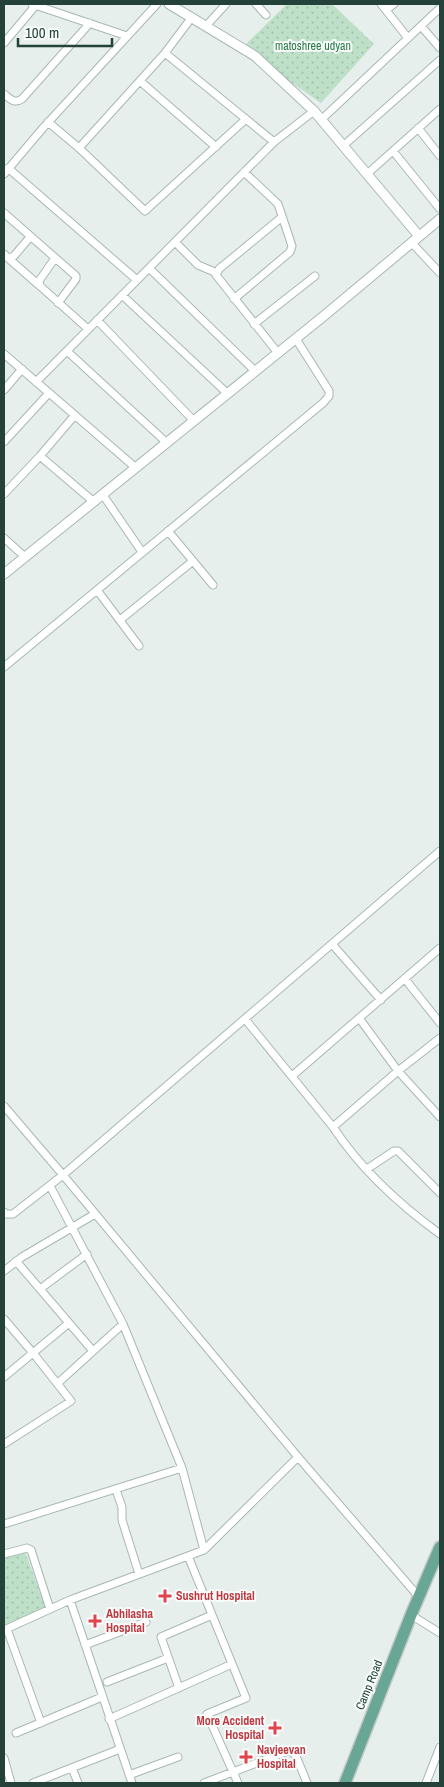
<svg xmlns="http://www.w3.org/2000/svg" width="444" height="1787" font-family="'Archivo Narrow',sans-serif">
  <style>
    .grass { fill: url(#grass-dots) }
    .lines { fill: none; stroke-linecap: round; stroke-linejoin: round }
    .minor-casing { stroke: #a8b8b2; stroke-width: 9 }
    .tertiary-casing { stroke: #a8b8b2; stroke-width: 11 }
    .primary-casing { stroke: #c2cac8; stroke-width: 14 }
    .minor { stroke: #fff; stroke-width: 7 }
    .tertiary { stroke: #fff; stroke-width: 9 }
    .primary { stroke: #69a696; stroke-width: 11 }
    .health-dot { fill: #e0444e; stroke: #f7fbf9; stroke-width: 2 }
    .labels { text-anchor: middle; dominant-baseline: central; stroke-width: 4; stroke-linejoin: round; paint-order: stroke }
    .park-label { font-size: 12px; fill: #2c7b4a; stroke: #f7fbf9 }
    .health-label { font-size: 12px; font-weight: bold; fill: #be3a42; stroke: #f7fbf9; text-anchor: start }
    .street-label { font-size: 12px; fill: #24423a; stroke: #f7fbf9 }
  </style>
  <defs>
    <pattern id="grass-dots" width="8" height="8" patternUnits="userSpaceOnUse" patternTransform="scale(1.25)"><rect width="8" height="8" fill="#bee0c8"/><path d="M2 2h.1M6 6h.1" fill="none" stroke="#a3c1ad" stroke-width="1.8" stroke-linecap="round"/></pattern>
  </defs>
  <rect width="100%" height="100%" fill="#e6efeb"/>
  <!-- grass -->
  <path class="grass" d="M287,4H332L374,44L321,103L242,48Z
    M25,1551L45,1607L4,1626V1554Z"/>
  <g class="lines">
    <!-- minor casing -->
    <g class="minor-casing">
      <path id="minor" d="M32,4L127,36
        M256,4L266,15
        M381,4L408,38
        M386,10L394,4
        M206,26L226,4
        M421,26L440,48
        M4,43L36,5
        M165,53L192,17
        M140,81L216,147
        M4,94C10,99 14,104 22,99L90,23
        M321,120L440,8
        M48,122L79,148L165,53L274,142
        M418,128L440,156
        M343,146L440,60
        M79,148L145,211L246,119
        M393,151L440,209
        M8,168L137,280
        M4,174L43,128L157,4
        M367,174L440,109
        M4,213L76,276V279L58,303
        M175,242L198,265L217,273
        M411,242L440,273
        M4,254L8,258L14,256L30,237
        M8,258L40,286
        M55,258L39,281L40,286L88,329
        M149,268L255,371
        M122,295L227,393
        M234,299L290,252L292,246L278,204L244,172
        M97,320L194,421
        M254,324L315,276
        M67,351L167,443
        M278,353L216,275L219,269L282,217
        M4,354L136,468
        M36,382L274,142L314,111
        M4,390L22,369
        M4,442L49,393
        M40,456L94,502
        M4,494L40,456L75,415
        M103,495L142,552
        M168,531L213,585
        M4,538L25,557
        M97,590L139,646
        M120,620L193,561
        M4,667L323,403L329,396V391L296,339
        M332,944L381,1000
        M405,979L440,1023
        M359,1018L398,1071L440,1117
        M245,1019L333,1127L398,1071L440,1038
        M292,1076L440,948
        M4,1106L63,1175L13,1214H6L4,1212
        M333,1127C360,1168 400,1205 440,1234
        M367,1169L394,1151H398L440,1193
        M50,1186L123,1324L182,1468L204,1550
        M16,1261L93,1351
        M4,1271L22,1257L95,1214
        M40,1289L87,1254
        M4,1319L33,1353L71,1401L4,1444
        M4,1377L69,1323
        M58,1383L123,1324
        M116,1490L122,1507V1520L139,1574
        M4,1524L182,1468
        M4,1554L27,1548L31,1550L50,1609
        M188,1556L246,1698L207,1714L238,1783
        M419,1597L298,1457L63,1175L440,851
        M70,1600L204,1550L298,1457
        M411,1615L440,1633
        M7,1629L41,1723
        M4,1630L70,1600L132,1783
        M85,1645L146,1622
        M107,1682L168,1658
        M179,1688L161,1637L212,1615
        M109,1719L232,1664
        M16,1733L102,1697
        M4,1758L11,1783
        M72,1768L78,1783
        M129,1775L178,1757
        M33,1783L120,1749
        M204,1783L288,1751H291L296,1756L307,1783
        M426,1783L440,1747"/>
    </g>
    <!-- tertiary casing -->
    <g class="tertiary-casing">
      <path id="tertiary" d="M169,4L255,56L314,111L419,236
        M4,574L325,315L440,219"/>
    </g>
    <!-- primary casing -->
    <g class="primary-casing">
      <path id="primary" d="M345,1783L411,1615L440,1547"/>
    </g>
    <!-- minor -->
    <use href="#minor" class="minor"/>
    <!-- tertiary -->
    <use href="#tertiary" class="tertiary"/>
    <!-- primary -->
    <use href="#primary" class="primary"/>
  </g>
  <!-- markers -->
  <g class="health-dot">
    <path d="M162.5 1588.5h5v5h5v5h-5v5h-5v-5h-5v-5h5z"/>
    <path d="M92.5 1613.5h5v5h5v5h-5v5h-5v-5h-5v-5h5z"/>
    <path d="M272.5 1720.5h5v5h5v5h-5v5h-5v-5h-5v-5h5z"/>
    <path d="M243.5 1749.5h5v5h5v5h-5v5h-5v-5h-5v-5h5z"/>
  </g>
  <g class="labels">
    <!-- park labels -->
    <g class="park-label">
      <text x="313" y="46">matoshree udyan</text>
    </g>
    <!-- health labels -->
    <g class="health-label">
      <text x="176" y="1596">Sushrut Hospital</text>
      <text x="106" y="1614">Abhilasha<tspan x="106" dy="14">Hospital</tspan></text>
      <text x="264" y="1721" text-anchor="end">More Accident<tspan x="264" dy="14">Hospital</tspan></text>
      <text x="257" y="1750">Navjeevan<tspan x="257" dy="14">Hospital</tspan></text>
    </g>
    <!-- street labels -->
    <g class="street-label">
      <text transform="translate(369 1685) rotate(-68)">Camp Road</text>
    </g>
  </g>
  <!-- border -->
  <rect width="444" height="1787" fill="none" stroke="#24423a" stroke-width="10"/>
  <!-- scale -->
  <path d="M18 38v8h94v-8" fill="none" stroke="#24423a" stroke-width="2.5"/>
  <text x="25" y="38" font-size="15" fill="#24423a" stroke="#f7fbf9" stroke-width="4" paint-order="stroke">100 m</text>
</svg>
